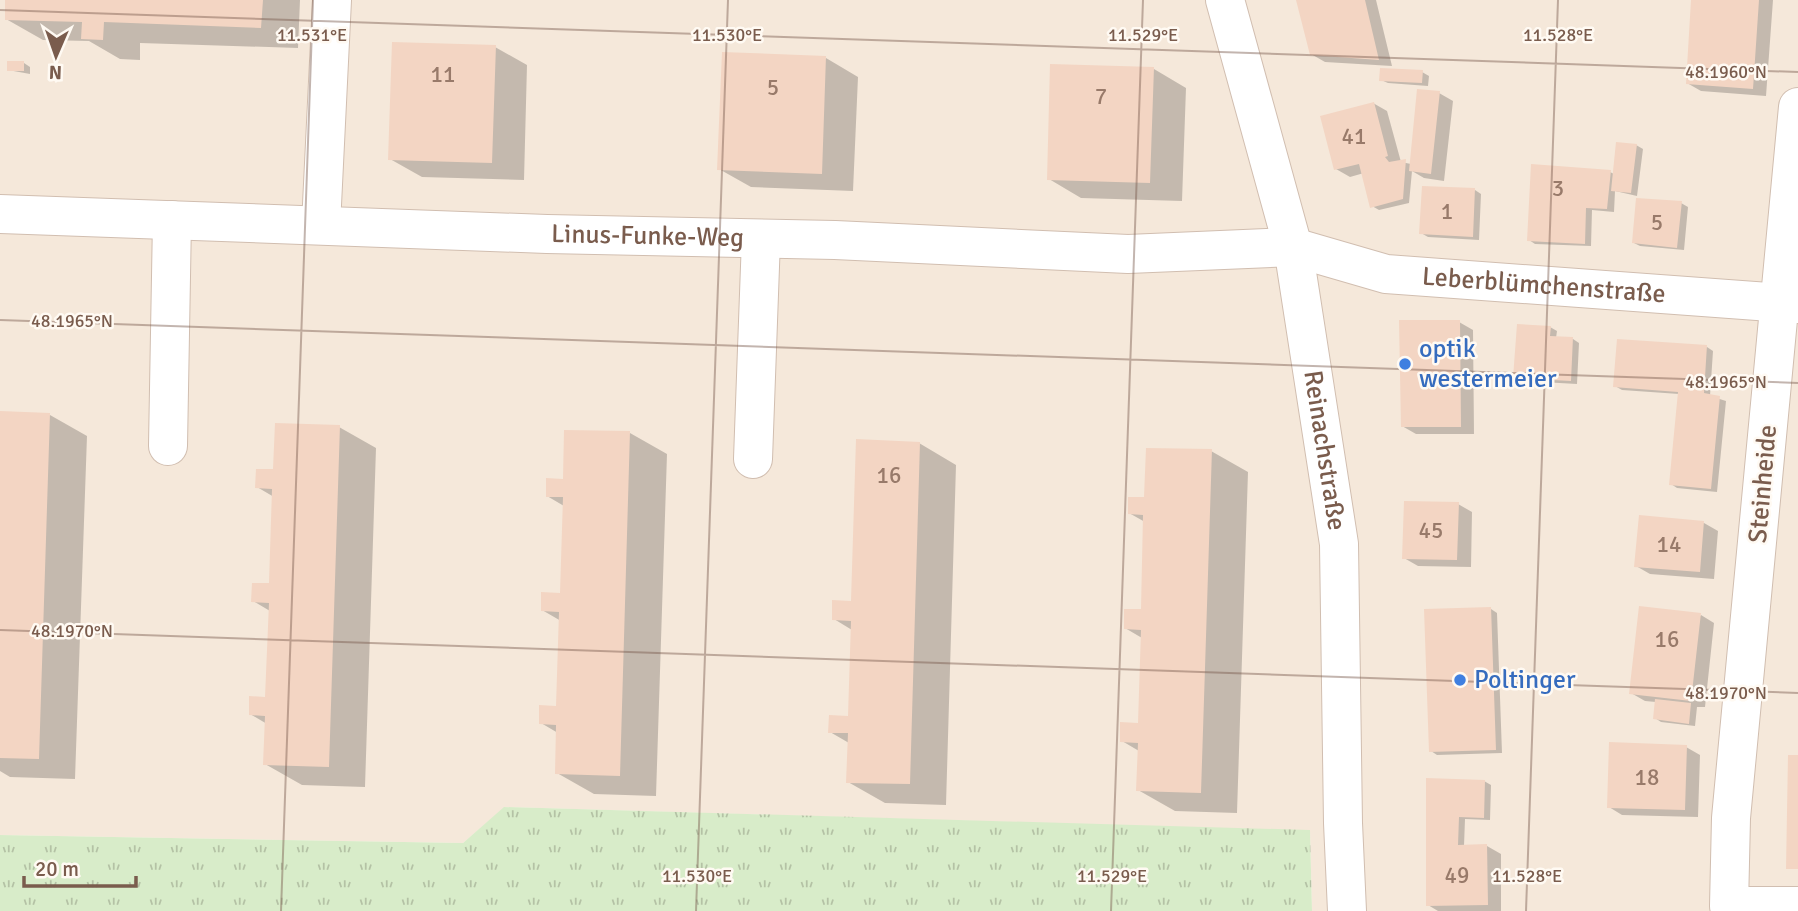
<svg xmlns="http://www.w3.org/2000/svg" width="1798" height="911" font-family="Signika,sans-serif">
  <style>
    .residential { fill: #f5e8da }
    .park { fill: url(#park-tufts) }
    .shadow { fill: #0003 }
    .building { fill: #f3d5c3 }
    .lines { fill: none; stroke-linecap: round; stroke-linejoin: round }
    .minor-casing { stroke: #d1beb0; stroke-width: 40 }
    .minor { stroke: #fff; stroke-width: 38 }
    .ticks { fill: none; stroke: #7a5c4d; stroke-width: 2; stroke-opacity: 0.45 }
    .shop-dot { fill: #3f7fe0; stroke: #fffaf3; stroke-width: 2.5 }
    .labels { text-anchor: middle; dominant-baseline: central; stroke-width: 5; stroke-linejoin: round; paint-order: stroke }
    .number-label { font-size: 23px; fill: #987a6a }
    .street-label { font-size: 26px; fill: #7a5c4d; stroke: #fffaf3 }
    .shop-label { font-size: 26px; fill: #366cbe; stroke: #fffaf3; text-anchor: start }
    .ticks-label { font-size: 18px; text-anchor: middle; fill: #7a5c4d; stroke: #fffaf3; stroke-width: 5; stroke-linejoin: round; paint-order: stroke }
  </style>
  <defs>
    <pattern id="park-tufts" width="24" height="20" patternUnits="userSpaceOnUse" patternTransform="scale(1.75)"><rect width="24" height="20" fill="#d8ecc9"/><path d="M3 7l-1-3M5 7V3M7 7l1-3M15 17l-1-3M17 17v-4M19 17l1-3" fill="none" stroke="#b4c2a5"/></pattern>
  </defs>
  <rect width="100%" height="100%" fill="#fdf6ec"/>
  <!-- residential -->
  <path class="residential" d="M0,0H1798V911H1312L1310,831L505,807L463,843L0,835Z"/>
  <!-- park -->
  <path class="park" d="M504,807L1310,830L1312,911H0V835L463,843Z"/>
  <!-- shadow -->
  <path class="shadow" d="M7,0H300L298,48L140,43V60L120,59L89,41L43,40L6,19Z
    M1298,0H1376L1392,66L1325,62L1311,54Z
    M1693,0H1773L1766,96L1701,91L1687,83Z
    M495,47L527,65L524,180L422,177L390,159Z
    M826,58L858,77L853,191L751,187L719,169Z
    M24,63L30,67V74L8,70Z
    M1154,69L1186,88L1182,201L1081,198L1049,179Z
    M1422,72L1429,76L1428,86L1388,83L1381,80Z
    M1439,93L1453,101L1444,181L1424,178L1412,171L1409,203L1379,210L1372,206L1364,173L1350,177L1336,169L1373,103L1387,111L1401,162L1411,164Z
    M1636,145L1643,149L1637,196L1615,191L1614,212L1592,210L1591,246L1535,244L1529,240L1610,172L1614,174Z
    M1475,190L1481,194L1479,240L1428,237L1421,233Z
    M1681,203L1688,207L1684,250L1640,246L1634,243Z
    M1459,322L1473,330L1474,434H1416L1402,426Z
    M1550,327L1557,331L1556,338L1573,339L1579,343L1577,384L1522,381L1515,377Z
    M1707,347L1713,351L1710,396L1726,401L1717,492L1677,488L1671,484L1679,394L1622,390L1615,386Z
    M0,413L50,415L87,436L75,779L10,777L0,771Z
    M339,427L376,448L365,787L302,785L265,764L267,724L250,714L267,699L270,611L253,601L271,585L274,497L257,487L275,471Z
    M630,433L667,454L656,796L594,794L557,773L558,733L541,723L558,708L561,621L542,610L561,595L564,506L547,496Z
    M919,443L956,465L946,805L885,803L848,782L849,743L830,732L850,718L852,630L834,619L853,603Z
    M1211,451L1248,472L1237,813L1175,811L1138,790L1139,751L1122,741L1140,725L1142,638L1125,628L1142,611L1145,522L1129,513Z
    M1458,504L1472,512L1471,567L1418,566L1404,558Z
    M1640,517L1704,523L1718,531L1714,579L1650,574L1636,566Z
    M1491,609L1497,613L1502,753L1437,755L1431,751Z
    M1701,615L1714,623L1705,707H1697L1695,726L1661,722L1655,718L1656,702L1645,701L1631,693Z
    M1686,747L1700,755L1698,817L1622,815L1609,807Z
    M1484,781L1491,785L1490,820L1465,819L1464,846H1487L1501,854V911H1438L1428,905L1427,845Z"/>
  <!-- building -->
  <path class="building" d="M5,0H263L261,28L104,22L103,40L81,39L82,22L5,20Z
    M1296,0H1365L1379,60L1310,55Z
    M1691,0H1759L1753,89L1686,84Z
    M392,42L496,45L492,163L388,160Z
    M722,52L826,56L822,174L717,170Z
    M7,61H24V71H7Z
    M1050,64L1154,67L1150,183L1047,180Z
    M1380,68L1423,70L1422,83L1379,81Z
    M1417,89L1440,91L1431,174L1409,171Z
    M1374,102L1388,156L1385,157L1389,162L1406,159L1403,199L1370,208L1359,164L1334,170L1320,116Z
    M1616,142L1637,144L1631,193L1611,191Z
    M1531,164L1611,170L1607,209L1586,208L1585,244L1527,241Z
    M1422,186L1475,188L1473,237L1419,234Z
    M1636,198L1682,201L1677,248L1632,243Z
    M1399,320H1460L1461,427H1401Z
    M1517,324L1551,326L1550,336L1573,337L1571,381L1513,378Z
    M1617,339L1707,345L1704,393L1720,396L1711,489L1669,485L1678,392L1613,387Z
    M0,411L50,413L39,759L0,758Z
    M275,423L340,425L329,767L263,765L265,716L249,715V696L265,697L269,603L251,602L252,583H269L272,489L255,488L256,469H273Z
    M564,430L630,431L620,776L555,774L556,725L539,724V705L556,706L559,612L541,611V592L560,593L563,497H546V478L563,479Z
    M856,439L920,442L910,784L846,783L848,733H828L829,715L848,716L851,621L832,620V600L851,601Z
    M1146,448L1212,449L1201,793L1136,791L1138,743L1120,742V722L1138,723L1141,630L1124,629V609H1141L1143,515L1128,514V497H1144Z
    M1404,501L1459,502L1457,560L1402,559Z
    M1639,515L1704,521L1700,572L1634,567Z
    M1639,606L1701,613L1691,701L1629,694Z
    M1491,607L1496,750L1429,752L1424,609Z
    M1655,699L1691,703L1689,724L1653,719Z
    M1609,742L1687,745L1685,810L1607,808Z
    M1788,755H1798V869H1786Z
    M1426,778L1485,780L1484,818L1459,817L1458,845L1487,844L1488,905L1426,906Z"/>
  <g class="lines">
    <!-- minor casing -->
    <g class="minor-casing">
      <g id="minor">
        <path id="s1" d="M1225,0L1293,247L1339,544L1343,823L1347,911"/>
        <path d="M1798,107L1731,818L1729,906H1798"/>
        <path id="s2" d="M0,214L547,234L835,240L1128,254L1293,247L1386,274L1798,304"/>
        <path d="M321,225L332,0"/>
        <path d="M168,446L172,220"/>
        <path d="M753,459L761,239"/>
      </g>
    </g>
    <!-- minor -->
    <use href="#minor" class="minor"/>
  </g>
  <!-- ticks -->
  <path class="ticks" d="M0,10L1798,72M0,320L1798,383M0,630L1798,693M281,911L313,0M696,911L728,0M1111,911L1143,0M1526,911L1558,0"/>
  <!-- markers -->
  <g class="shop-dot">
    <circle cx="1405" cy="364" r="7"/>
    <circle cx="1460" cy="680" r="7"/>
  </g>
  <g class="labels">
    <!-- number labels -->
    <g class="number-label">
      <text x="443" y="74">11</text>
      <text x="773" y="87">5</text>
      <text x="1101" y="96">7</text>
      <text x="1354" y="136">41</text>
      <text x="1558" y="188">3</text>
      <text x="1447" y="211">1</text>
      <text x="1657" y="222">5</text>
      <text x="889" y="475">16</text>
      <text x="1431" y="530">45</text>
      <text x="1669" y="544">14</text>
      <text x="1667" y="639">16</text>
      <text x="1647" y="777">18</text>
      <text x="1457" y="875">49</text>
    </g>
    <!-- street labels -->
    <g class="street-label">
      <text stroke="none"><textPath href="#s2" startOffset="648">Linus-Funke-Weg</textPath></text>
      <text stroke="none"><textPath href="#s2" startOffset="1549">Leberblümchenstraße</textPath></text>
      <text stroke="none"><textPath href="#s1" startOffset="462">Reinachstraße</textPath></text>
      <text transform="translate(1763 484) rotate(-85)">Steinheide</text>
    </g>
    <!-- shop labels -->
    <g class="shop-label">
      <text x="1419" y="349">optik<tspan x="1419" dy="30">westermeier</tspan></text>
      <text x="1474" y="680">Poltinger</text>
    </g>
  </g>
  <g class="ticks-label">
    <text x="312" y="41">11.531°E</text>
    <text x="727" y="41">11.530°E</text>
    <text x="1143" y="41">11.529°E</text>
    <text x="1558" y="41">11.528°E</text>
    <text x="1726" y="78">48.1960°N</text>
    <text x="72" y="327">48.1965°N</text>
    <text x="1726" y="388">48.1965°N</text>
    <text x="72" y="637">48.1970°N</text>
    <text x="1726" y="699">48.1970°N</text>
    <text x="697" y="882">11.530°E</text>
    <text x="1112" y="882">11.529°E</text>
    <text x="1527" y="882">11.528°E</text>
  </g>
  <!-- north arrow -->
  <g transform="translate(56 56) rotate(182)" stroke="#fffaf3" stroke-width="5" paint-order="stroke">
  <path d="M0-5L12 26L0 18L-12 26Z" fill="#7a5c4d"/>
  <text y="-10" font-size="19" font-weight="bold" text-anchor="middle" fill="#7a5c4d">N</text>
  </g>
  <!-- scale -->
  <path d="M24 876v10h112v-10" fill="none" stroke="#7a5c4d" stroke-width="3.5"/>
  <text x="35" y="876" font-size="21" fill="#7a5c4d" stroke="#fffaf3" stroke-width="5" paint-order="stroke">20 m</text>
</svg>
